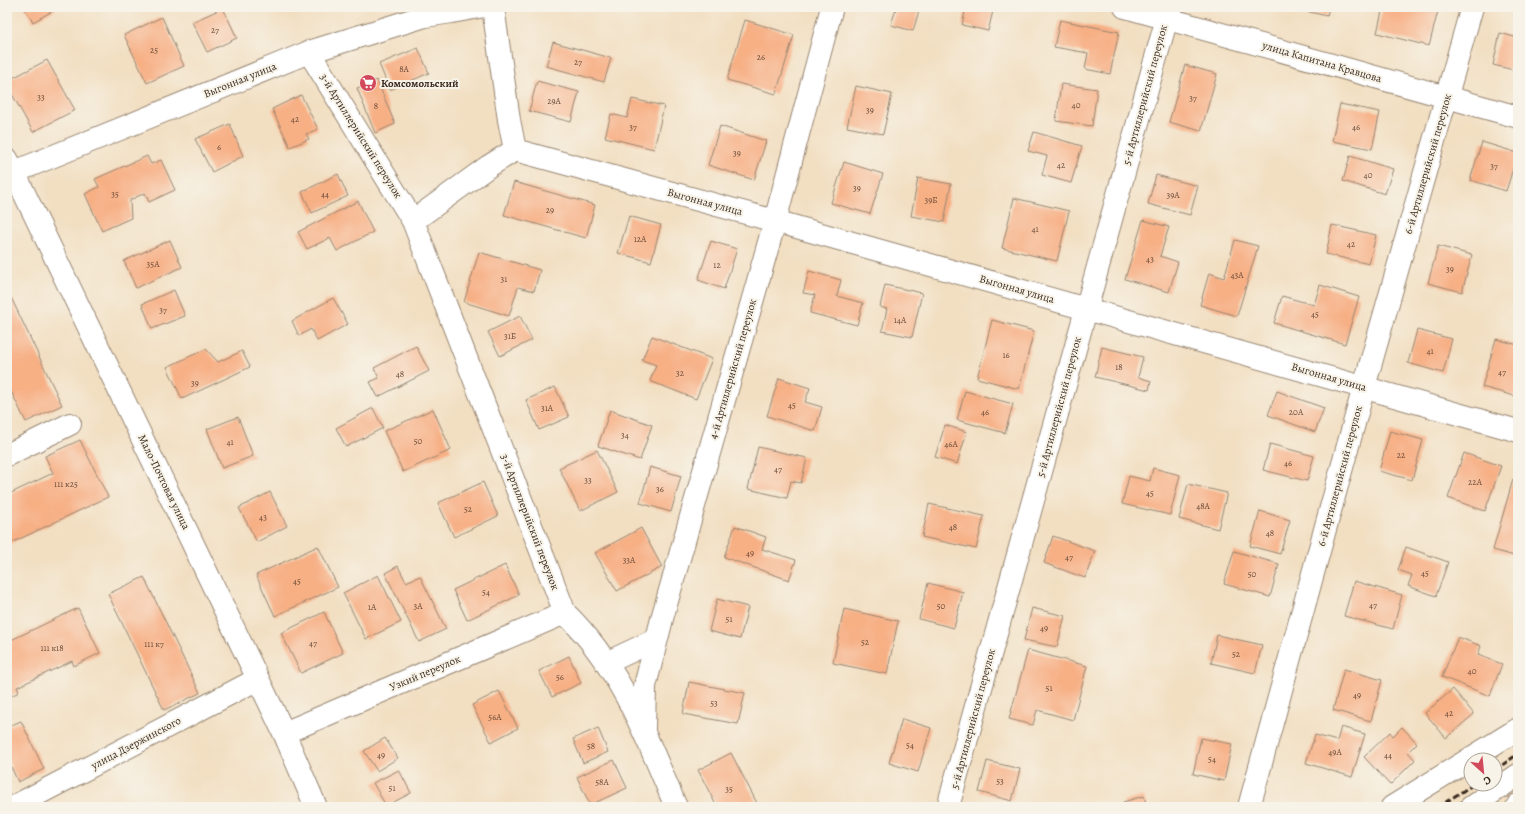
<svg xmlns="http://www.w3.org/2000/svg" width="1525" height="814" font-family="Alegreya,serif">
  <style>
    .building { fill: #f7af84 }
    .lines { fill: none; stroke-linecap: round; stroke-linejoin: round }
    .minor-casing { stroke: #968470; stroke-width: 24 }
    .minor { stroke: #fff; stroke-width: 22 }
    .rail { stroke: #3b2a1e; stroke-width: 3; stroke-dasharray: 6 3; stroke-linecap: butt }
    .labels { text-anchor: middle; dominant-baseline: central; stroke-width: 4; stroke-linejoin: round; paint-order: stroke }
    .number-label { font-size: 9px; fill: #6a4b38 }
    .street-label { font-size: 11px; fill: #3b2a1e; stroke: #f7f3e8 }
    .poi-label { font-size: 11px; font-weight: bold; fill: #3b2a1e; stroke: #f7f3e8; text-anchor: start }
  </style>
  <rect width="100%" height="100%" fill="#f7f3e8"/>
  <filter id="ink" filterUnits="userSpaceOnUse"><feTurbulence type="fractalNoise" baseFrequency=".025" numOctaves="2"/><feDisplacementMap in="SourceGraphic" scale="8" xChannelSelector="R" yChannelSelector="G"/><feConvolveMatrix kernelMatrix="1 2 1 2 8 2 1 2 1" color-interpolation-filters="sRGB"/></filter>
  <filter id="wash" filterUnits="userSpaceOnUse"><feTurbulence type="fractalNoise" baseFrequency=".012" numOctaves="4" result="noise"/><feDisplacementMap in="SourceGraphic" scale="16" xChannelSelector="R" yChannelSelector="G"/><feGaussianBlur stdDeviation="0.9" result="paint"/><feColorMatrix in="noise" values="0 0 0 0 0 0 0 0 0 0 0 0 0 0 0 0 0 1.4 0 .05"/><feComposite in="paint" operator="in"/></filter>
  <g filter="url(#wash)">
    <rect width="100%" height="100%" fill="#f2dfc2"/>
    <g id="blocks">
      <!-- building -->
      <path class="building" d="M24,7H55L56,9L33,22Z
        M891,7H920L913,31L891,25L896,9Z
        M966,7H994L988,31L962,25Z
        M1288,7H1329L1327,16Z
        M1383,7H1439L1429,46L1377,33Z
        M223,8L237,38L207,52L192,22Z
        M162,17L184,66L147,83L124,35Z
        M745,20L794,35L776,94L727,80Z
        M1060,20L1119,32L1110,74L1085,69L1088,53L1054,47Z
        M1500,33L1518,38V71L1493,65Z
        M553,42L611,58L604,82L546,66Z
        M418,48L429,73L390,90L379,64Z
        M47,60L75,110L33,132L7,85V81Z
        M1185,65L1217,74L1201,131L1169,122Z
        M377,80L395,124L375,133L357,88Z
        M537,81L579,92L571,122L529,111Z
        M1061,84L1097,89L1092,126L1056,121Z
        M856,86L892,94L883,134L847,127Z
        M301,95L318,129L306,134L309,139L290,147L272,109Z
        M632,99L664,106L654,149L605,137L611,114L627,118Z
        M1340,104L1380,112L1372,149L1332,141Z
        M230,124L243,156L212,172L195,139Z
        M720,126L766,141L754,180L708,165Z
        M1034,132L1082,146L1071,183L1042,175L1047,156L1028,151Z
        M1482,142L1518,153L1506,191L1470,180Z
        M147,156L151,164L161,160L175,190L149,202L145,193L130,200L131,218L102,231L85,194L99,187L95,179Z
        M1350,156L1393,169L1385,194L1343,181Z
        M844,162L883,174L870,214L831,203Z
        M338,174L348,196L312,213L302,192Z
        M1156,175L1198,186L1190,215L1148,204Z
        M918,178L951,184L944,222L911,216Z
        M514,182L595,205L586,238L504,215Z
        M1014,198L1069,211L1057,261L1002,248Z
        M358,201L373,232L337,251L330,238L307,249L298,232Z
        M629,216L661,225L651,262L618,253Z
        M1143,220L1169,227L1160,256L1178,262L1169,292L1125,279Z
        M1332,225L1376,235L1369,264L1326,254Z
        M170,240L182,267L136,288L124,261Z
        M1235,240L1258,246L1237,316L1200,305L1209,273L1224,278Z
        M711,241L737,249L724,289L698,280Z
        M1438,246L1472,255L1462,292L1428,283Z
        M479,252L540,270L534,291L518,287L509,316L464,302Z
        M809,271L841,280L837,296L863,303L857,325L810,313L815,295L803,293Z
        M885,285L922,293L912,337L882,331L887,309L880,307Z
        M1320,285L1359,297L1345,344L1274,323L1282,296L1314,305Z
        M7,289L62,405L26,422L7,383Z
        M174,290L185,316L152,329L142,304Z
        M333,298L348,324L317,341L311,329L299,336L292,321Z
        M520,316L532,340L500,356L488,332Z
        M992,320L1034,331L1019,389L977,378Z
        M1417,330L1452,339L1443,373L1408,363Z
        M652,336L712,359L696,399L650,381L656,365L642,360Z
        M1496,339L1518,345L1515,357H1518V397L1482,387Z
        M416,346L429,371L378,397L370,382L379,378L374,368Z
        M1102,347L1143,357L1138,377L1151,381L1149,390L1095,377Z
        M206,349L218,362L242,351L250,367L182,399L167,367Z
        M779,378L810,388L805,402L822,407L815,431L767,416Z
        M555,387L569,417L539,430L526,400Z
        M965,391L1013,404L1005,433L957,420Z
        M1277,391L1324,408L1315,432L1268,415Z
        M373,408L383,428L346,447L336,428Z
        M433,409L451,450L403,472L384,431Z
        M610,410L652,425L640,460L598,446Z
        M238,417L253,456L222,468L207,429Z
        M945,425L967,432L957,464L935,457Z
        M1390,431L1423,440L1412,480L1379,471Z
        M80,440L108,497L7,545V495L53,473L45,456Z
        M1270,444L1314,456L1307,481L1263,470Z
        M758,447L807,458L801,483L791,481L787,498L748,489Z
        M597,450L618,492L580,511L559,468Z
        M1464,453L1501,466L1485,511L1448,498Z
        M650,467L681,476L671,512L640,503Z
        M1153,468L1180,475L1170,515L1122,504L1129,476L1150,481Z
        M1513,479L1518,481V557L1493,550Z
        M483,482L498,516L454,537L438,503Z
        M1188,484L1227,493L1218,529L1179,519Z
        M270,492L287,526L257,542L239,508Z
        M929,504L984,516L976,549L922,537Z
        M1260,511L1290,520L1280,554L1250,546Z
        M735,526L766,537L762,549L796,560L789,580L724,557Z
        M641,528L662,567L617,591L595,553Z
        M1053,536L1095,551L1085,578L1044,563Z
        M318,546L338,587L275,616L256,575Z
        M1406,547L1448,562L1436,596L1408,586L1412,575L1398,570Z
        M1234,551L1279,564L1270,597L1224,584Z
        M505,565L519,595L467,620L453,590Z
        M398,566L406,582L420,576L446,629L419,642L385,573Z
        M378,575L401,622L366,639L343,593Z
        M144,577L200,693L164,710L108,594Z
        M1354,581L1402,595L1393,629L1344,616Z
        M928,583L963,592L954,628L919,619Z
        M717,599L748,607L740,639L709,631Z
        M78,608L100,653L74,666L72,661L17,687L19,692L7,698V642Z
        M1032,608L1065,616L1057,647L1024,640Z
        M844,609L898,621L887,674L833,663Z
        M324,612L343,653L301,673L281,633Z
        M1217,635L1262,645L1255,673L1211,663Z
        M1458,637L1481,646L1478,655L1502,664L1490,696L1442,677Z
        M1028,650L1087,666L1073,720L1037,710L1033,725L1009,719Z
        M569,656L581,683L552,697L539,671Z
        M1344,669L1382,680L1371,721L1333,710Z
        M689,682L745,693L738,724L683,714Z
        M1453,689L1474,714L1446,738L1425,713Z
        M499,691L518,728L491,742L472,705Z
        M902,719L931,728L918,772L889,763Z
        M21,721L44,769L18,782L7,758V727Z
        M1341,727L1365,734L1352,777L1306,763L1315,735L1337,741Z
        M1402,727L1417,743L1408,752L1415,760L1390,785L1364,757L1390,732L1393,736Z
        M598,728L608,752L583,763L573,739Z
        M385,738L398,758L377,771L364,751Z
        M1201,738L1232,744L1224,781L1193,774Z
        M731,753L759,807H717L698,770Z
        M614,760L627,788L590,805L577,777Z
        M987,761L1020,769L1012,801L979,792Z
        M399,770L411,793L386,806L373,783Z
        M1144,796L1147,807H1125L1123,802Z"/>
    </g>
  </g>
  <g filter="url(#ink)">
    <use href="#blocks" fill-opacity="0" stroke="#968470" stroke-width="1"/>
    <g class="lines">
      <!-- minor casing -->
      <g class="minor-casing">
        <path id="minor" d="M1125,7L1518,117
          M309,52L413,221L565,613C620,666 647,738 676,807
          M515,150L775,221L1518,431
          M7,159L14,172L258,679L284,733L316,807
          M7,175L309,52L425,16L452,12L479,7
          M413,221L489,166L515,150L509,120L493,7
          M7,455L70,424
          M606,663L657,639
          M644,729L645,686L663,615L775,221L832,7
          M284,733L565,613
          M13,807L258,679
          M948,807L1170,7
          M1249,807L1364,387L1472,7
          M1392,807L1518,729
          M1471,807L1518,775
          M1517,807L1518,805"/>
      </g>
      <!-- minor -->
      <use href="#minor" class="minor"/>
      <!-- rail -->
      <path class="rail" d="M1495,770L1518,754
        M1438,807L1474,784"/>
    </g>
  </g>
  <!-- icons -->
  <defs>
    <g id="supermarket-disc" transform="scale(0.9)"><circle r="9.5" fill="#d1495b" stroke="#f7f3e8"/><path d="M-6-5.5h2.5l.6 2H6L4.5 2H-2.5L-4.4-4H-6ZM-1.5 3.2a1.3 1.3 0 1 0 .1 0ZM3 3.2a1.3 1.3 0 1 0 .1 0Z" fill="#fff"/></g>
  </defs>
  <g fill-rule="evenodd">
    <use href="#supermarket-disc" x="368" y="83"/>
  </g>
  <g class="labels">
    <!-- number labels -->
    <g class="number-label">
      <text x="215" y="30">27</text>
      <text x="154" y="50">25</text>
      <text x="761" y="57">26</text>
      <text x="578" y="62">27</text>
      <text x="404" y="69">8А</text>
      <text x="41" y="97">33</text>
      <text x="1193" y="98">37</text>
      <text x="554" y="101">29А</text>
      <text x="1076" y="105">40</text>
      <text x="376" y="106">8</text>
      <text x="870" y="110">39</text>
      <text x="295" y="119">42</text>
      <text x="633" y="127">37</text>
      <text x="1356" y="127">46</text>
      <text x="219" y="147">6</text>
      <text x="737" y="153">39</text>
      <text x="1061" y="165">42</text>
      <text x="1494" y="166">37</text>
      <text x="1368" y="175">40</text>
      <text x="857" y="188">39</text>
      <text x="115" y="194">35</text>
      <text x="325" y="194">44</text>
      <text x="1173" y="195">39А</text>
      <text x="931" y="200">39Б</text>
      <text x="550" y="210">29</text>
      <text x="1035" y="229">41</text>
      <text x="640" y="239">12А</text>
      <text x="1351" y="244">42</text>
      <text x="1150" y="259">43</text>
      <text x="153" y="264">35А</text>
      <text x="717" y="265">12</text>
      <text x="1450" y="269">39</text>
      <text x="1237" y="275">43А</text>
      <text x="504" y="279">31</text>
      <text x="163" y="310">37</text>
      <text x="1315" y="314">45</text>
      <text x="900" y="320">14А</text>
      <text x="510" y="336">31Б</text>
      <text x="1430" y="351">41</text>
      <text x="1006" y="355">16</text>
      <text x="1119" y="367">18</text>
      <text x="1502" y="372">47</text>
      <text x="680" y="373">32</text>
      <text x="400" y="374">48</text>
      <text x="195" y="383">39</text>
      <text x="792" y="405">45</text>
      <text x="547" y="408">31А</text>
      <text x="985" y="412">46</text>
      <text x="1296" y="412">20А</text>
      <text x="625" y="435">34</text>
      <text x="418" y="441">50</text>
      <text x="230" y="442">41</text>
      <text x="951" y="444">46А</text>
      <text x="1401" y="455">22</text>
      <text x="1288" y="463">46</text>
      <text x="778" y="469">47</text>
      <text x="588" y="480">33</text>
      <text x="1475" y="482">22А</text>
      <text x="66" y="484">111 к25</text>
      <text x="660" y="489">36</text>
      <text x="1150" y="493">45</text>
      <text x="1203" y="506">48А</text>
      <text x="468" y="509">52</text>
      <text x="263" y="517">43</text>
      <text x="953" y="527">48</text>
      <text x="1270" y="533">48</text>
      <text x="750" y="553">49</text>
      <text x="1069" y="557">47</text>
      <text x="629" y="560">33А</text>
      <text x="1425" y="573">45</text>
      <text x="1252" y="574">50</text>
      <text x="297" y="581">45</text>
      <text x="486" y="592">54</text>
      <text x="1373" y="605">47</text>
      <text x="418" y="606">3А</text>
      <text x="941" y="606">50</text>
      <text x="372" y="607">1А</text>
      <text x="729" y="619">51</text>
      <text x="1044" y="628">49</text>
      <text x="865" y="642">52</text>
      <text x="313" y="643">47</text>
      <text x="154" y="644">111 к7</text>
      <text x="52" y="648">111 к18</text>
      <text x="1236" y="654">52</text>
      <text x="1472" y="671">40</text>
      <text x="560" y="677">56</text>
      <text x="1049" y="688">51</text>
      <text x="1357" y="695">49</text>
      <text x="714" y="703">53</text>
      <text x="1449" y="713">42</text>
      <text x="495" y="717">56А</text>
      <text x="910" y="745">54</text>
      <text x="591" y="746">58</text>
      <text x="1335" y="752">49А</text>
      <text x="381" y="755">49</text>
      <text x="1388" y="755">44</text>
      <text x="1212" y="759">54</text>
      <text x="1000" y="781">53</text>
      <text x="602" y="782">58А</text>
      <text x="392" y="788">51</text>
      <text x="729" y="789">35</text>
    </g>
    <!-- street labels -->
    <g class="street-label">
      <text transform="translate(1322 62) rotate(16)">улица Капитана Кравцова</text>
      <text transform="translate(240 80) rotate(-22)">Выгонная улица</text>
      <text transform="translate(1145 95) rotate(-75)">5-й Артиллерийский переулок</text>
      <text transform="translate(361 136) rotate(58)">3-й Артиллерийский переулок</text>
      <text transform="translate(1428 164) rotate(-74)">6-й Артиллерийский переулок</text>
      <text transform="translate(705 202) rotate(15)">Выгонная улица</text>
      <text transform="translate(1017 289) rotate(16)">Выгонная улица</text>
      <text transform="translate(733 369) rotate(-74)">4-й Артиллерийский переулок</text>
      <text transform="translate(1329 377) rotate(16)">Выгонная улица</text>
      <text transform="translate(1059 407) rotate(-75)">5-й Артиллерийский переулок</text>
      <text transform="translate(1340 476) rotate(-75)">6-й Артиллерийский переулок</text>
      <text transform="translate(164 482) rotate(64)">Мало-Почтовая улица</text>
      <text transform="translate(530 522) rotate(69)">3-й Артиллерийский переулок</text>
      <text transform="translate(425 673) rotate(-23)">Узкий переулок</text>
      <text transform="translate(973 719) rotate(-75)">5-й Артиллерийский переулок</text>
      <text transform="translate(136 743) rotate(-28)">улица Дзержинского</text>
    </g>
    <!-- poi labels -->
    <g class="poi-label">
      <text x="381" y="83">Комсомольский</text>
    </g>
  </g>
  <!-- margin -->
  <rect width="1525" height="814" fill="none" stroke="#f7f3e8" stroke-width="24"/>
  <!-- north arrow -->
  <g transform="translate(1483 772) rotate(153)"><circle r="19" fill="#f7f3e8" stroke="#aca397"/>
  <path d="M0-3L7 15L0 10L-7 15Z" fill="#d1495b"/>
  <text y="-6" font-size="11" font-weight="bold" text-anchor="middle" fill="#3b2a1e">С</text>
  </g>
</svg>
